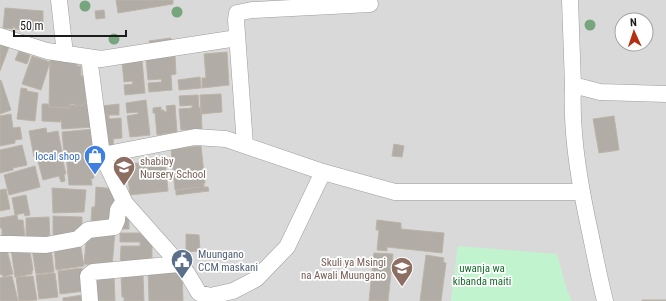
<svg xmlns="http://www.w3.org/2000/svg" width="666" height="301" font-family="'Roboto Condensed',sans-serif">
  <style>
    .residential { fill: #dad9d9; fill-rule: evenodd }
    .park { fill: #c2f3cf }
    .building { fill: #b1aca5; stroke: #bcb4a6 }
    .lines { fill: none; stroke-linecap: round; stroke-linejoin: round }
    .minor-casing { stroke: #9d9d9d; stroke-width: 17 }
    .minor { stroke: #fff; stroke-width: 16 }
    .tree { fill: #76a57e }
    .labels { text-anchor: middle; dominant-baseline: central; stroke-width: 3.5; stroke-linejoin: round; paint-order: stroke }
    .shop-label { font-size: 11px; fill: #366cbe; stroke: #fff; text-anchor: end }
    .education-label { font-size: 11px; fill: #785e54; stroke: #fff; text-anchor: start }
    .service-label { font-size: 11px; fill: #4e5e75; stroke: #fff; text-anchor: start }
    .park-label { font-size: 11px; fill: #166d2d; stroke: #fff }
  </style>
  <rect width="100%" height="100%" fill="#eceae2"/>
  <!-- residential -->
  <path class="residential" d="M0,0H666V301H0ZM622,20H646V44H622Z"/>
  <!-- park -->
  <path class="park" d="M458,246L557,254L567,291L572,301H451Z"/>
  <!-- building -->
  <path class="building" d="M116,0H173V4L118,13Z
    M5,8L43,11V23H42L41,31L15,29V27H13V29L3,28Z
    M104,10L105,18L96,19L95,11Z
    M171,38L172,47L151,48L149,41Z
    M0,43L9,47L0,71Z
    M19,51L30,55L27,64L15,60Z
    M227,52L229,85L202,88V78H206L204,54Z
    M32,56L50,62L41,90L22,84Z
    M175,56L176,74L171,75L172,90L149,92L148,83L162,82L161,79L148,80L146,59Z
    M50,60L78,61L77,66H81V76L85,75L89,103H85L84,105L75,106V104H70V108L49,107Z
    M142,60L145,93L125,95L124,85L133,84L132,81L124,82L122,62Z
    M200,77L201,88L179,90L178,80Z
    M1,80L11,110L0,114V81Z
    M21,88L27,89V91L38,93L35,121L17,119Z
    M221,94L222,112L201,114L200,95Z
    M198,95L199,108L201,107L202,129L181,130L179,109L192,108V105L180,106L179,96Z
    M146,100L150,135L130,137L127,116L138,114V112L127,113L126,103Z
    M85,103H92L94,127L62,129L61,120L60,122L42,121V104H49V107L70,108V105H75V106L84,105Z
    M119,104V115H102L101,106Z
    M175,105L177,132L157,135L155,113H153V108L161,107V110H164V112L167,111L166,106Z
    M11,114L13,128L20,127L22,139L15,140V143L0,146V116Z
    M109,115V119L121,118L122,138L113,139L114,146H106L102,116Z
    M614,116L619,150L599,153L593,119Z
    M46,128L47,133L58,131L62,152L34,157L29,131Z
    M94,129L96,152L64,155L62,132Z
    M394,144L404,146L402,157L392,156Z
    M22,145L27,165L13,168V170L0,173V150Z
    M201,146L205,183H204V187H203H208L209,191L176,195V190L199,187L175,190L171,149Z
    M61,152L66,174H64L65,181L61,182L59,176L43,180L37,158Z
    M95,153L96,172L93,173L94,178L91,179L92,185H69L66,155Z
    M165,160L168,191L130,195L128,179L121,180L120,165Z
    M35,166L40,187L9,195L4,175Z
    M96,187L115,189L113,225L94,224V221H91L92,207H95Z
    M52,188L86,190L84,212L53,213Z
    M6,189L10,209L0,211V190Z
    M26,195L30,215L25,216L24,213L15,215L12,198Z
    M119,213L129,214V229H119Z
    M17,215L18,220H23L25,238L2,241V228H0V218Z
    M53,216L82,217V230H75V238L55,237V235H53Z
    M49,217L50,241L26,242V218Z
    M377,220L401,223V229L444,233L442,253L387,247V251L377,250L379,230H376Z
    M87,232H115L112,267L84,264Z
    M120,233H141V235H152V264L120,266L121,246H140V242H120Z
    M186,234L199,235L200,251L186,252Z
    M80,242L84,266L56,270L54,245Z
    M29,245L33,270L32,271V274L15,277L11,248Z
    M6,246L13,274L3,277L2,274L0,275V247Z
    M51,247L54,272L36,274L32,249Z
    M374,253L393,254L388,301H369Z
    M426,255L444,258L443,262L446,263L441,301H420Z
    M82,268L85,291L60,294L58,271Z
    M182,269L183,301H149L148,270Z
    M55,273L58,297L39,299L36,275Z
    M143,274L144,301H124V297H122L121,275Z
    M114,275L115,301H93L91,277Z
    M12,276L18,301H0V278Z
    M33,276L37,300L19,301L16,277Z
    M83,295L84,301H63V298Z
    M642,300H666V301H642Z"/>
  <g class="lines">
    <!-- minor casing -->
    <g class="minor-casing">
      <path id="minor" d="M59,0L65,54
        M570,0L573,85L600,92L666,94
        M0,36L47,51L101,59L237,38
        M89,57L102,155L195,137L226,139L323,172L395,192H582
        M573,85C571,130 578,174 587,218C593,245 598,273 605,301
        M245,145L236,20L237,13L252,10L370,4
        M102,155L125,203L179,264L187,273L199,293L210,296L233,291L256,279L287,247L323,172
        M0,244H11L46,245L78,239L88,230L114,227L117,220L118,210L124,201
        M90,301L88,276L93,272L179,264"/>
    </g>
    <!-- minor -->
    <use href="#minor" class="minor"/>
  </g>
  <!-- trees -->
  <g class="tree">
    <circle cx="85" cy="6" r="5.5"/>
    <circle cx="177" cy="12" r="5.5"/>
    <circle cx="590" cy="25" r="5.5"/>
    <circle cx="114" cy="39" r="5.5"/>
  </g>
  <!-- icons -->
  <defs>
    <g id="shop-pin" transform="scale(1.15)"><path d="M0 17L-7.5 6A9.5 9.5 0 1 1 7.5 6Z" fill="#3f7fe0" stroke="#fff"/><path d="M-5-2.5h2.3a2.7 3.5 0 0 1 5.4 0H5L5.5 6h-11ZM-1.5-2.5h3a1.5 2.3 0 0 0-3 0Z" fill="#fff"/></g>
    <g id="school-pin" transform="scale(1.15)"><path d="M0 17L-7.5 6A9.5 9.5 0 1 1 7.5 6Z" fill="#8d6e63" stroke="#fff"/><path d="M0-5L7-2L0 1L-7-2ZM-4 1L0 2.5L4 1V4Q0 6-4 4Z" fill="#fff"/></g>
    <g id="civic-pin" transform="scale(1.15)"><path d="M0 17L-7.5 6A9.5 9.5 0 1 1 7.5 6Z" fill="#5c6f8a" stroke="#fff"/><path d="M-.6-6.5H3V-4.5H.6V-3L4-1V1h2V6H-6V1h2V-1L-.6-3ZM-1.2 2.5V6h2.4V2.5Z" fill="#fff"/></g>
  </defs>
  <g fill-rule="evenodd">
    <use href="#shop-pin" x="95" y="156"/>
    <use href="#school-pin" x="124" y="167"/>
    <use href="#civic-pin" x="182" y="260"/>
    <use href="#school-pin" x="402" y="268"/>
  </g>
  <g class="labels">
    <!-- shop labels -->
    <g class="shop-label">
      <text x="80" y="156">local shop</text>
    </g>
    <!-- education labels -->
    <g class="education-label">
      <text x="140" y="161">shabiby<tspan x="140" dy="13">Nursery School</tspan></text>
      <text x="386" y="262" text-anchor="end">Skuli ya Msingi<tspan x="386" dy="13">na Awali Muungano</tspan></text>
    </g>
    <!-- service labels -->
    <g class="service-label">
      <text x="198" y="254">Muungano<tspan x="198" dy="13">CCM maskani</tspan></text>
    </g>
    <!-- park labels -->
    <g class="park-label">
      <text x="482" y="268">uwanja wa<tspan x="482" dy="13">kibanda maiti</tspan></text>
    </g>
  </g>
  <!-- north arrow -->
  <g transform="translate(634 32) rotate(357)"><circle r="19" fill="#ffffff" stroke="#a4a4a4"/>
  <path d="M0-3L7 15L0 10L-7 15Z" fill="#b33014"/>
  <text y="-6" font-size="11" font-weight="bold" text-anchor="middle" fill="#1c1c1c">N</text>
  </g>
  <!-- scale -->
  <path d="M14 30v6h112v-6" fill="none" stroke="#1c1c1c" stroke-width="2"/>
  <text x="20" y="30" font-size="12" fill="#1c1c1c" stroke="#ffffff" stroke-width="3" paint-order="stroke">50 m</text>
</svg>
